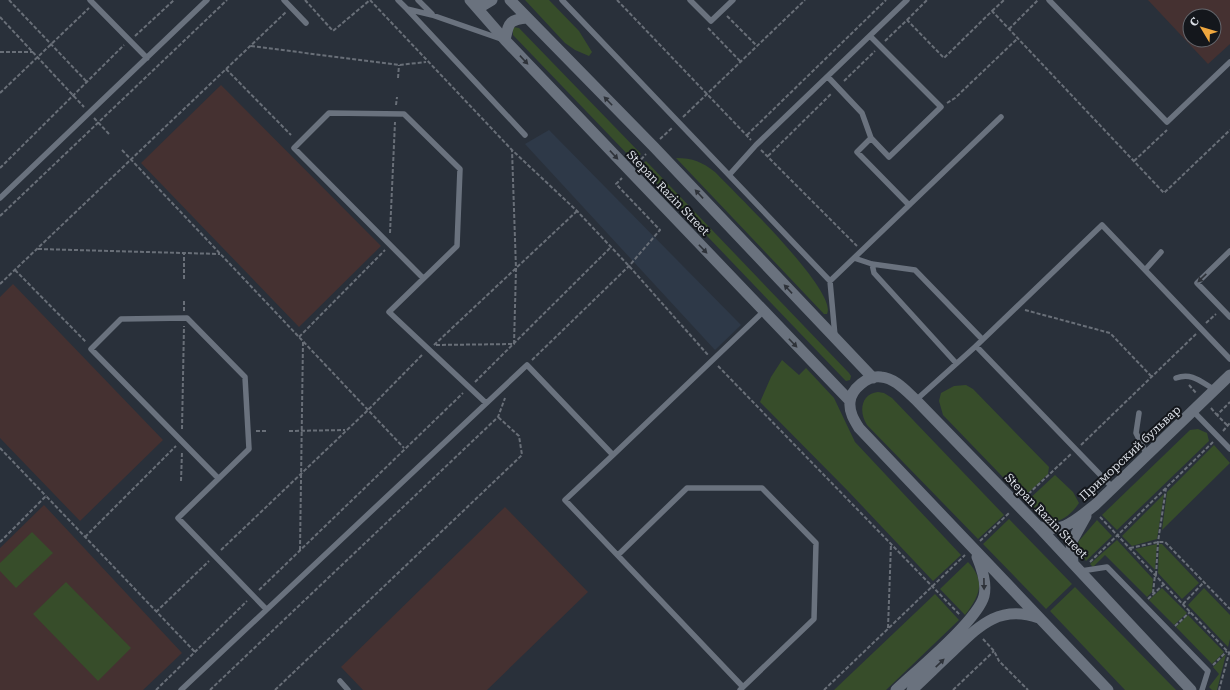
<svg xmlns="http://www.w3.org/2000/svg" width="1230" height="690" font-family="'Roboto Serif',serif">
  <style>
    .built { fill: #2e3948 }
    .education { fill: #453131; fill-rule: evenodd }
    .green { fill: #374d2a }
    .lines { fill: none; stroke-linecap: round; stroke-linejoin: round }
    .path { stroke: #696f78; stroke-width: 2; stroke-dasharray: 4 2; stroke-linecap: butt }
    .service { stroke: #6a727e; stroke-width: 5.5 }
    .secondary { stroke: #6a727e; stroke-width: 11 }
    .oneway { fill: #2e3239 }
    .labels { text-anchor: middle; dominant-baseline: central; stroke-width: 4; stroke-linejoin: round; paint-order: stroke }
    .street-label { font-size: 12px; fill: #dbdfe6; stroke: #14171c }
  </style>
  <rect width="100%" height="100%" fill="#29303a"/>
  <!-- built -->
  <path class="built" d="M549,130L741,325L715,350L525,144Z"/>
  <!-- education -->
  <path class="education" d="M1148,0H1230V44L1208,64ZM1190,16H1214V40H1190Z
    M221,85L381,246L299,327L141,163Z
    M13,284L163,440L80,521L0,438V297Z
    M44,505L182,653L143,690H0V548Z
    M505,507L588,592L487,690H363L341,667Z"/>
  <!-- green -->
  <path class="green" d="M525,0H549L579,31L592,52L589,56L575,50L565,43Z
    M513,27L519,28L641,154L634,161L513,35Z
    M676,158C693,158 702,162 715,172C733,191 839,292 827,314H824Z
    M646,161L849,373L851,376L850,380L846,381L843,378L640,166Z
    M782,360L799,375L806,368L834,398L855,442L961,555L933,581L848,491L760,402L771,377Z
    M966,385L973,389L1049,467L1048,474L1023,498L943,415L939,401L941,393L954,386Z
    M878,392L884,393L892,398L1004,515L978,539L867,425C859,413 860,394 878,392Z
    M1198,429L1207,433L1209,441L1117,530L1102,515L1190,430Z
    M1214,445L1230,463L1162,530L1167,492Z
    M1055,475L1073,492L1079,503C1072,514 1059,525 1045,521L1026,502Z
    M1164,494L1157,539L1132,546L1122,536Z
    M1009,519L1072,584L1046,609L983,544Z
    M1097,520L1112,536L1086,561L1079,552L1078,542Z
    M32,532L53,553L16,588L0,571V563Z
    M1117,540L1153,579L1152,592L1147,597L1105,555L1093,567L1090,564Z
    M1157,544L1155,570L1135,549Z
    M1159,544H1162L1199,583L1182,599L1158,573Z
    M968,562C986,581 980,596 965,615L940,589Z
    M66,582L131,648L98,681L33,614Z
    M1075,587L1176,690H1125L1050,611Z
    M1162,588L1187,613L1174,625L1149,600Z
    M1204,588L1230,615V639L1228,647L1188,605Z
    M935,594L959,620L886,690H834Z
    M1188,615L1224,652L1212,664L1176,627Z
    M1226,654L1217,690H1212L1209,687L1219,674L1213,667Z"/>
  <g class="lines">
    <!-- path -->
    <path class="path" d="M9,0L87,82
      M305,0L333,31L370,0
      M370,0L512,150L577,211L629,266L708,355
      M617,0L751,140
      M992,11L1004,0
      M727,16L757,46
      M0,17L84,107
      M907,20L927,0
      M708,28L741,62
      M1009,29L1038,0
      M135,36L174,0
      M885,41L907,20L944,58L992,11L1164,193L1230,130
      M251,46L399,65L426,62
      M0,52H33
      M226,69L291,135
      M398,78L399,65
      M844,81L875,51
      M0,93L89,8
      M947,103L955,98L1018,38
      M396,105L397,97
      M683,117L805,0
      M94,118L109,134
      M747,135L886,0
      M660,139L673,127
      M122,150L404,448
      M761,150L857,246
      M768,156L832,93
      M1134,161L1167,130
      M637,164L646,154
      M0,168L124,45
      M0,216L227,0
      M390,233L395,122
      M38,249L220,254
      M15,270L86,342
      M184,279V253
      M0,284L286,12
      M184,301V311
      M1025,310L1110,333L1152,377
      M1206,323L1216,314
      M299,337L385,250
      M434,345L577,211
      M436,345L514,344L516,269L512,150
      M532,360L629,266L660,230L616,184L622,178
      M718,366L960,615
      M475,382L611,247
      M1189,385L1197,394
      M1211,408L1217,415
      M1227,425L1217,415L1230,402
      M182,429L184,326
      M256,431H268
      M289,431L345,430
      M1223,431L1230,423
      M1081,445L1196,334
      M0,448L46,496
      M181,481L182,452
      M1024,498L1071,454
      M1100,517L1230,654
      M85,537L176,446
      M980,541L1010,512
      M0,542L46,496L195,652
      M1130,548L1158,542H1165L1230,609
      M221,550L368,410L423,354
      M300,550L303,341
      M1090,562L1213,442
      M1156,575L1158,542L1166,488
      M259,590L463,393
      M1153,593L1155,575
      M1148,599L1164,584
      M1183,604L1204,582
      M156,612L209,561
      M1175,626L1190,612
      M888,628L891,544
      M983,639L994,651L999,661L1028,690
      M1213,665L1227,651
      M156,690L247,601
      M210,690L498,417L505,398
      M275,690L522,455L519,436L498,417
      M824,690L965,555
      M953,690L994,651
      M1219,690L1230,650"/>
    <!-- service -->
    <path class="service" d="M90,0L147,58
      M284,0L306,23
      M398,0L407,9L432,15L501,39
      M418,0L432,14
      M562,0L830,281L835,336
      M690,0L711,21L733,0
      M1049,0L1167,122L1230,62
      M407,9L525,135
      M828,77L862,113L871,138L857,152L909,205
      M871,138L889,157L941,107L871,37
      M730,174L756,145L907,0
      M0,198L207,0
      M1230,251L1197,283L1230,317
      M854,258L872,264L915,270L982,339
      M872,264L874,273L956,363
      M1145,270L1161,252
      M423,278L294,148L329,113L404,114L460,169L457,246L389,312L486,403
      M830,281L1001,117
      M976,346L1102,225L1230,359
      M1176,378C1192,372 1201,382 1215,390
      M916,400L976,346L1113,488
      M1193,411L1230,449
      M1139,413L1136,433L1147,455
      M613,455L565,500L743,687L740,690
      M218,478L91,349L121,319L187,318L245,377L249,449L178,518L266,609
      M618,555L687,488H762L816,543L814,619L743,687
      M1081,571L1107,567L1208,671L1202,690
      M340,681L348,690
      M181,690L527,365L613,455L763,312"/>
    <!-- secondary -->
    <path class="secondary" d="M470,0L505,40L630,171L850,401
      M510,0L654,147L873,378
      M473,3L482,6L492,0
      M505,40C509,23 508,20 527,18
      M1038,526C1061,536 1079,517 1095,505L1230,375
      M1073,563L1071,543L1086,516
      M896,690C916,671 978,620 984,596C987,583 982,569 977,557
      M912,690C926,677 939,664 953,651C979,626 999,604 1039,618
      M1108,690L859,428C854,420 849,412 850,402C851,389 868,375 881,377C895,378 906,391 916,400L1037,525L1191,690"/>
  </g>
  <!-- one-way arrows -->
  <defs><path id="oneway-solid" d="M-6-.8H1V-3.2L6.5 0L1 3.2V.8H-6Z"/></defs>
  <g class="oneway">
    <use href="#oneway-solid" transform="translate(524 60) rotate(47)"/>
    <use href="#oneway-solid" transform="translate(608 101) rotate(-134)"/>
    <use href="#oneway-solid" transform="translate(614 155) rotate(47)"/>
    <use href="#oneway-solid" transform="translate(699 194) rotate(-133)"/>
    <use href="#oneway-solid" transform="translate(703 249) rotate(46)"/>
    <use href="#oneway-solid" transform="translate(1202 278) rotate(136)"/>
    <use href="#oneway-solid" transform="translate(788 289) rotate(-133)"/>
    <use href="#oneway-solid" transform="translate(793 343) rotate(46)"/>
    <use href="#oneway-solid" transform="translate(984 584) rotate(89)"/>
    <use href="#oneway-solid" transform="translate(940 663) rotate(-44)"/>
  </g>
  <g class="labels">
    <!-- street labels -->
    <g class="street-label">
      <text transform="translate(668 193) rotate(46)">Stepan Razin Street</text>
      <text transform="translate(1130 453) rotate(-43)">Приморский бульвар</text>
      <text transform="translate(1046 516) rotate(46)">Stepan Razin Street</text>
    </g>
  </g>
  <!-- north arrow -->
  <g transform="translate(1202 28) rotate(308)"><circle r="19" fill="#14171c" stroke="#64676d"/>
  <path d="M0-3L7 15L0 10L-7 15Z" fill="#efa73e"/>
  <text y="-6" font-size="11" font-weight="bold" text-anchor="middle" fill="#dbdfe6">С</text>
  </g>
</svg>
